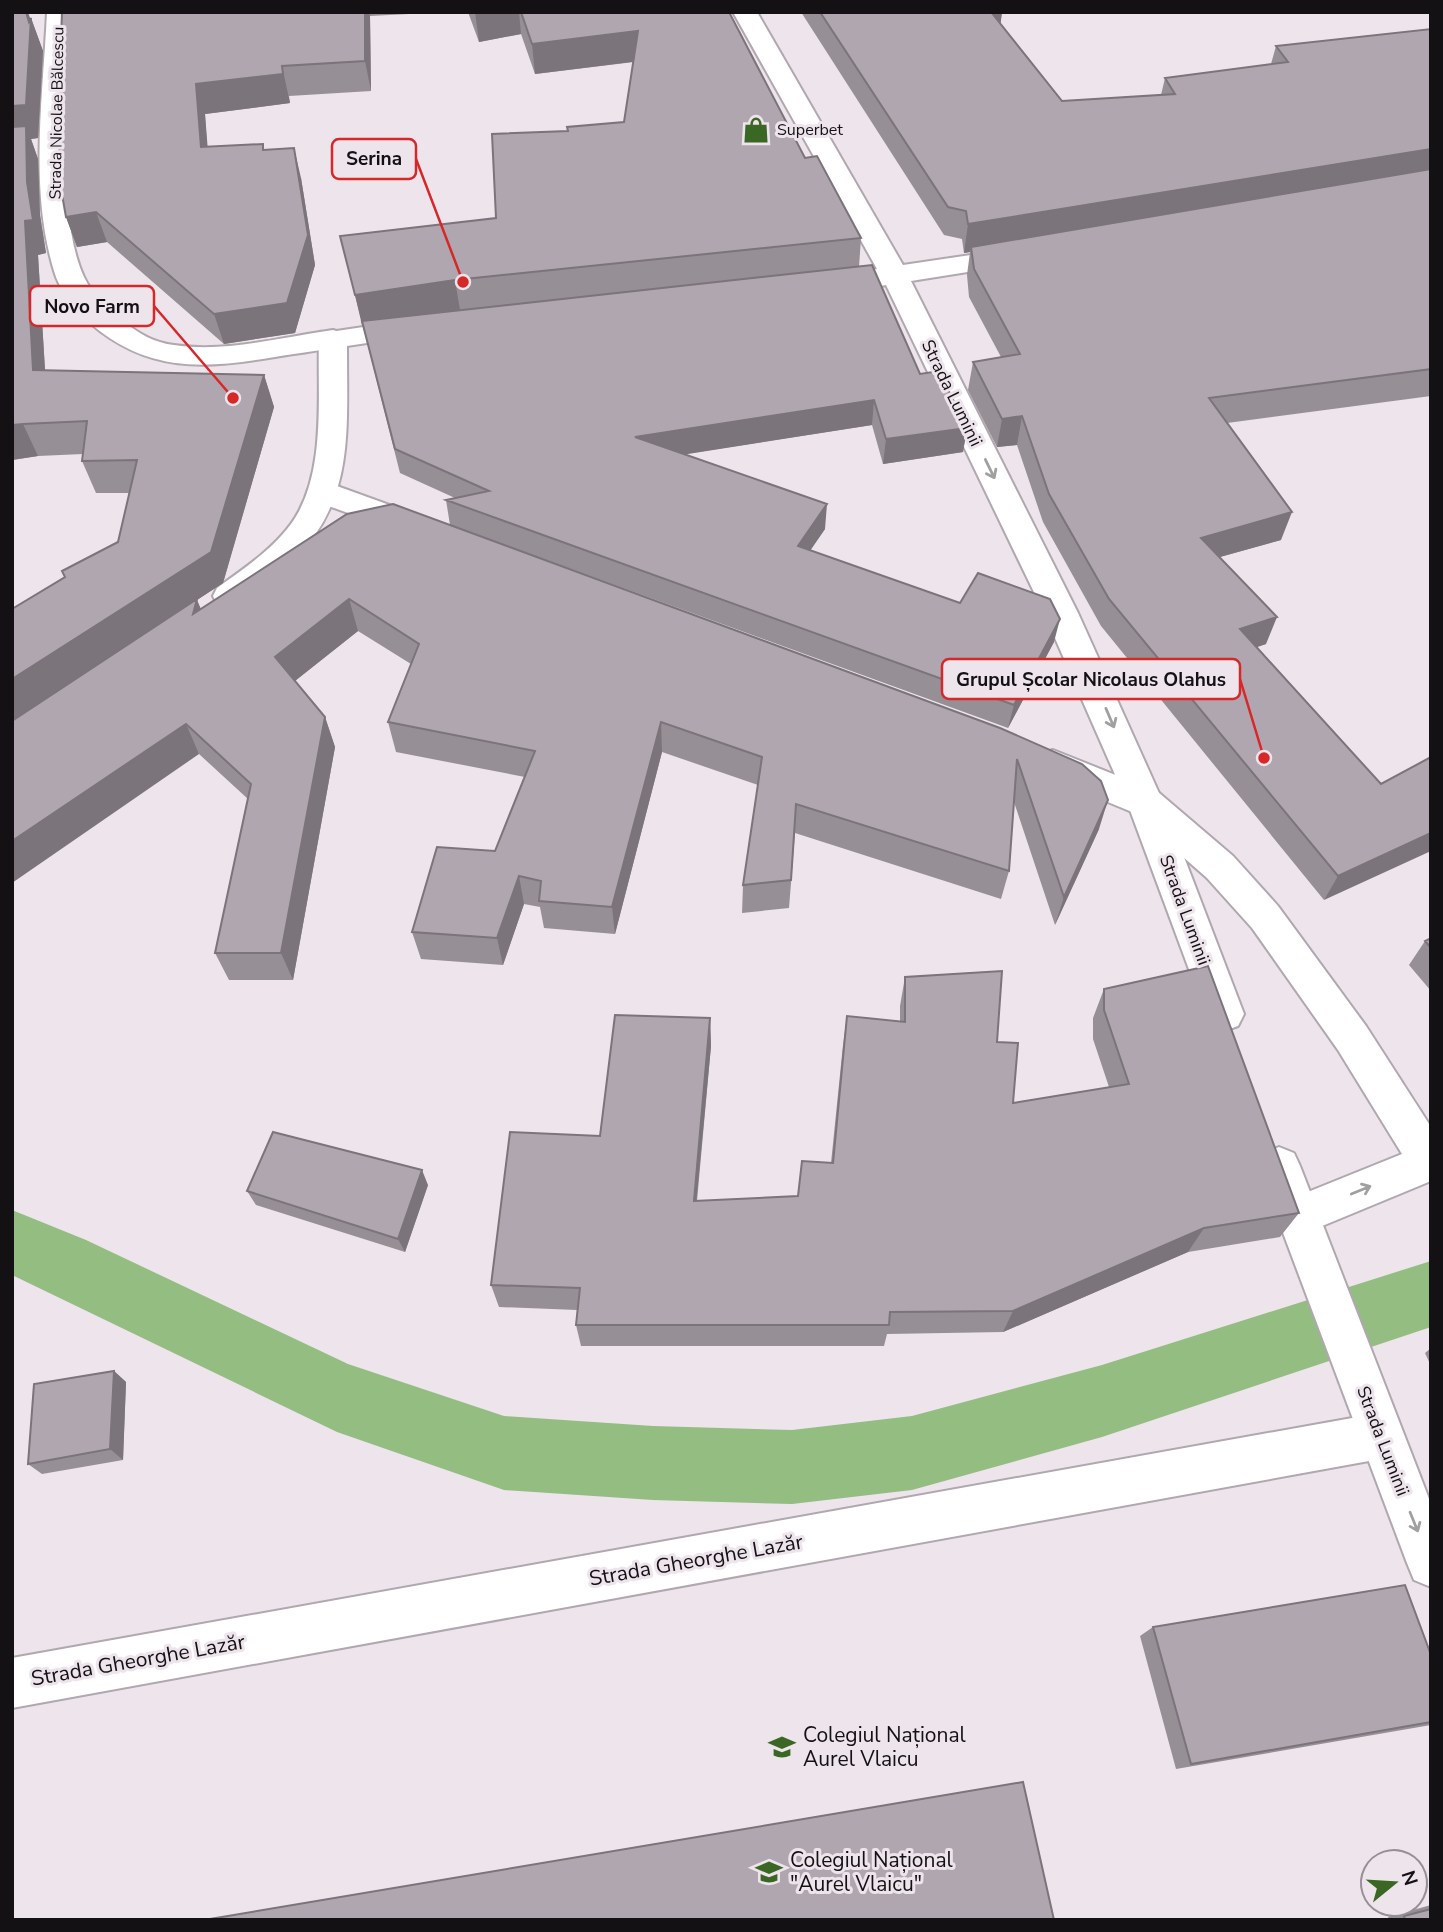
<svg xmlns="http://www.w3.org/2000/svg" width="1443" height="1932" font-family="'Nunito Sans',sans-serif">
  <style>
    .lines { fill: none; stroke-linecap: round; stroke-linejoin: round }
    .canal { fill: #94bd82; fill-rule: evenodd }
    .street-casing { stroke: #b0a7af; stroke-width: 4 }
    .secondary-casing { stroke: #b0a7af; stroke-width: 4 }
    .street { fill: #fff; fill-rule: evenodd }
    .secondary { fill: #fff; fill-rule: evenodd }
    .wall { fill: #978f96 }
    .shaded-wall { fill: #7b747a }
    .building { fill: #b0a6af; stroke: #7b747a; stroke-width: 2 }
    .oneway { stroke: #a1a0a1 }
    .labels { text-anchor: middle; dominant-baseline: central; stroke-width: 6; stroke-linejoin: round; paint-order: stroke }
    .far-street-label { font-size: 16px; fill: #141114; stroke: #ede4ec }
    .far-poi-label { font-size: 16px; fill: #141114; stroke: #ede4ec; text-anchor: start }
    .street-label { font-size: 18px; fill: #141114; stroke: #ede4ec }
    .near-street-label { font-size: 21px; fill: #141114; stroke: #ede4ec }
    .near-poi-label { font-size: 21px; fill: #141114; stroke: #ede4ec; text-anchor: start }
    .leader { fill: none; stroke: #d62828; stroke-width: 2.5 }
    .callout-dot { fill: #d62828; stroke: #ede4ec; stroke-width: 2.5 }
    .callout { fill: #ede4ec; stroke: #d62828; stroke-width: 2.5 }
    .callout-label { font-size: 19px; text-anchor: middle; font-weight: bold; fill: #141114 }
  </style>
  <rect width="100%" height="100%" fill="#ede4ec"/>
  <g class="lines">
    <!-- canal -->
    <path class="canal" d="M12,1210L86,1240L348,1364L504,1416L653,1426L792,1430L912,1416L1102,1365L1431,1261V1327L1102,1437L912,1490L792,1504L653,1500L504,1490L337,1432L12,1275Z"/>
    <!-- street casing -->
    <g class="street-casing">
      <path id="street" d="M47,12H71C69,81 55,216 84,277C93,296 107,307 122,320C137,333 155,343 174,345C226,353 281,337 333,330L343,333L347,339L343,345C321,351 298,353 275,357C204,369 148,373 90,323C75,309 60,292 54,271C29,189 43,97 47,12Z
        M323,481L431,520L436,528L431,536L420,539L312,500L307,492L312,484Z
        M1053,750L1158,792L1233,856L1278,906L1366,1026L1431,1127V1181L1298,1236L1283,1230L1277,1216L1283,1202L1402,1154L1338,1050L1252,928L1207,878L1132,812L1040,774L1035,764L1040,754Z
        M1380,1413L1396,1420L1403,1436L1396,1452L1380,1459L12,1708V1658Z"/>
    </g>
    <!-- secondary casing -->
    <g class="secondary-casing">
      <path id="secondary" d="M733,12H757L903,265L1018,248L1028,250L1032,256L1028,262L1018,264L911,281L1078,613L1163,802L1244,1014L1238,1026L1224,1031L1210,1026L1127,802L1044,613L886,285L870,288L860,285L856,279L860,273L877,269Z
        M417,319L427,322L431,328L427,334L347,346C347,447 356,514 268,583C252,596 239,611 217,604L213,596L217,588C243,569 272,550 291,524C327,474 317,397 319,339L323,333Z
        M1279,1147L1294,1153L1300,1166L1431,1504V1587L1414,1580L1407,1563L1258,1166L1264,1153Z"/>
    </g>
    <!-- street -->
    <use href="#street" class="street"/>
    <!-- secondary -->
    <use href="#secondary" class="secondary"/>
  </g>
  <!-- wall -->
  <path class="wall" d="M12,12L30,19L31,18L43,51L38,138L31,139L38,159L40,215L46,253L38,255L45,370L264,375L274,407L223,583L197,600L201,609L347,514L1000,728L1099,829L1055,925L1014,802L1009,871L1001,899L795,833L789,908L742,913L743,885L758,785L662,752L615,934L544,928L540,907L524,904L503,965L421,959L412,932L495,851L525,777L396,752L388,722L411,664L358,631L295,681L325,717L335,747L293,980H229L215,953L248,799L199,754L65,577L118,542L130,493H96L82,461L83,454L38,456L12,460Z
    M62,12H448L370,16L371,91L289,96L290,103L205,114L207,146L264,150L301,178L315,265L295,333L224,344L107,242L77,247L66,217Z
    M468,12H729L805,158L861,238L859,267L920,374L967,428L963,452L883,464L872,425L685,454L825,529L810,550L1054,642L1008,728L450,525L446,500L455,498L400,473L340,236L496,218L567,131L624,122L634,62L535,74L521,34L479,42Z
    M801,12H1002L1000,24L1062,101L1161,95L1165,78L1271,64L1276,46L1431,29V396L1227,423L1281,540L1220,557L1266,644L1257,647L1381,784L1431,757L1324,900L1101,626L1043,522L1017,445L997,447L968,390L973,362L1001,357L969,297L967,275L970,252L964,253L962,239L944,235Z
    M1431,938V991L1409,965L1425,941Z
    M905,977L997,1042L1013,1103L1109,1087L1093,1039V1018L1104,989L1299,1213L1280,1237L1188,1252L1003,1332L887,1334L884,1346H581L576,1325L577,1310L499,1307L491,1285L600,1136L710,1018L711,1046L697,1201L798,1196L831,1163L843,1045L847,1016L900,1022V1006Z
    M428,1185L405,1252L256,1205L247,1191Z
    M1431,1348V1366L1425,1353Z
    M114,1371L126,1382L123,1460L42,1474L28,1464Z
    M1153,1627L1431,1655V1725L1176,1769L1140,1636Z
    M1431,1905V1920H1389L1388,1917Z"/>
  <!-- shaded-wall -->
  <path class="shaded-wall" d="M26,12H28L31,21V18L43,51L38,138L31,139L38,159L40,215L46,253L38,255L47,403L33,370L12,141V106Z
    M365,12H369L370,16L371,91L365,61Z
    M475,12H519L521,34L479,42Z
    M989,12H1002L999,37Z
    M638,31L639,61L535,74L532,44Z
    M282,66L290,103L205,114L210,177L201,147L196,84Z
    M294,148L301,178L315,265L295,333L224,344L214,314Z
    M1431,149V175L971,247L970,252L964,253L968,224Z
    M96,212L107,242L77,247L66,217Z
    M455,280L460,310L362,325L355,295Z
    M264,375L274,407L223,583L197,600L209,631L12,721V679Z
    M874,400L872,425L637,462L635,437Z
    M1022,416L1017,445L997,447L1002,419Z
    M23,424L38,456L12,460V425Z
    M967,428L963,452L883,464L886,439Z
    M827,504L825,529L797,570L798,546Z
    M1292,512L1281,540L1191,565L1201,538Z
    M349,599L358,631L286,688L275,657Z
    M1277,617L1266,644L1230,656L1240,629Z
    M1060,619L1054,642L1008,728L1014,705Z
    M325,717L335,747L293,980L281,953Z
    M661,722L662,752L615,934L612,907Z
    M186,724L199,754L12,883V841Z
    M1108,800L1099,829L1055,925L1064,897Z
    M1431,833V851L1324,900L1338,876Z
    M519,876L524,904L503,965L497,938Z
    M710,1018L711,1046L694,1226V1201Z
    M422,1170L428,1185L405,1252L398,1239Z
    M1204,1228L1188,1252L1003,1332L1013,1311Z
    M114,1371L126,1382L123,1460L110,1449Z"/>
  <!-- building -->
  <path class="building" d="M12,12H26L29,22L31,18L26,105L12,106Z
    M62,12H365V61L282,66L283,74L196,84L201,147L263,144V150L294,148L308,235L287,303L214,314L96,212L66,217L61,189L58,117Z
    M521,12H729L805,158L817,156L861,238L455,280L355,295L340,236L496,218L492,134L568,131L567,127L624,122L638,31L532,44Z
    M820,12H991L1062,101L1175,94L1165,78L1288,62L1276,46L1431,29V149L968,224L966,211L948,207Z
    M26,126L27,182L33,220L25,221L33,370L264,375L211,552L12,679V609L65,577L62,571L118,542L137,460L82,461L87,421L23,424L12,425V127Z
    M1431,169V369L1209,398L1292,512L1201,538L1277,617L1240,629L1381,784L1431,757V833L1338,876L1109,599L1049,494L1022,416L1002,419L973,362L1020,354L974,269L971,247Z
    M872,265L920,374L939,371L967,428L886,439L874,400L635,437L827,504L798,546L960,603L978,573L1050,599L1060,619L1014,705L446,500L489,491L395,449L362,321Z
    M393,504L1000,728L1082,764L1101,781L1108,800L1064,897L1017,759L1009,871L796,804L791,880L743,885L762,757L661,722L612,907L539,901L541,881L519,876L497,938L412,932L437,847L495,851L535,751L388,722L419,644L349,599L275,657L325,717L281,953H215L251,784L186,724L12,841V721L197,599L193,614L347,514Z
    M1431,938V948L1425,941Z
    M1208,966L1299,1213L1204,1228L1013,1311L890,1312L889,1325H576L580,1288L491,1285L510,1132L600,1136L615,1015L710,1018L694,1201L798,1196L802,1161L833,1163L847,1016L905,1022V977L1002,971L997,1042L1018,1043L1013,1103L1129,1084L1104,1010V989Z
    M273,1132L422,1170L398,1239L247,1191Z
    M114,1371L110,1449L28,1464L34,1384Z
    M1405,1585L1431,1655V1722L1191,1764L1153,1627Z
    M1023,1782L1054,1920H204Z
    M1431,1909V1920H1405L1404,1916Z"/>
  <!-- one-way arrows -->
  <defs><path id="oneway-shaft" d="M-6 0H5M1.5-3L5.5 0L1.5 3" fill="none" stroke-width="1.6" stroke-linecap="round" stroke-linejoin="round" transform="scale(1.75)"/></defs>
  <g class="oneway">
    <use href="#oneway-shaft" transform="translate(990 469) rotate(64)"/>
    <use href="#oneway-shaft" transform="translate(1110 718) rotate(67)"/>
    <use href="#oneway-shaft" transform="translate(1361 1190) rotate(-22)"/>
    <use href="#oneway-shaft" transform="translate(1414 1522) rotate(68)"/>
  </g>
  <!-- icons -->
  <defs>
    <g id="shop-bare" transform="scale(2.1)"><path d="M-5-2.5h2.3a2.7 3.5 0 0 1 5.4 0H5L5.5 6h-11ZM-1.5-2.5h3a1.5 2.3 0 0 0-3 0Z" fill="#3b6725" stroke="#ede4ec" stroke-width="2.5" paint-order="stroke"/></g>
    <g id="school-bare" transform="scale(2.1)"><path d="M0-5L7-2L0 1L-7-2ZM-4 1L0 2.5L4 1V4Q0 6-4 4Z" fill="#3b6725" stroke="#ede4ec" stroke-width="2.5" paint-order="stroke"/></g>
    <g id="university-bare" transform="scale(2.1)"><path d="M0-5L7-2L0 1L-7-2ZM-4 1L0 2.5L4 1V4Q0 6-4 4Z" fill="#3b6725" stroke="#ede4ec" stroke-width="2.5" paint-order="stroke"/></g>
  </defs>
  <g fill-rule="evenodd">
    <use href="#shop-bare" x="756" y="130"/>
    <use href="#school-bare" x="782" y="1747"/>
    <use href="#university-bare" x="769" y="1872"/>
  </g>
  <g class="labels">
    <!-- far-street labels -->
    <g class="far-street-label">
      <text transform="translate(57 113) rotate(-89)">Strada Nicolae Bălcescu</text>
    </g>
    <!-- far-poi labels -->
    <g class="far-poi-label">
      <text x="777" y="130">Superbet</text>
    </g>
    <!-- street labels -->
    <g class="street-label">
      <text transform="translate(952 393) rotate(64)">Strada Luminii</text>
      <text transform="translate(1185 910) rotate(70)">Strada Luminii</text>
      <text transform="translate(1383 1441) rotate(69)">Strada Luminii</text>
    </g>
    <!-- near-street labels -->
    <g class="near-street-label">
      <text transform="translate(696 1560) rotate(-10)">Strada Gheorghe Lazăr</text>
      <text transform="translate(138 1660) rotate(-10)">Strada Gheorghe Lazăr</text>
    </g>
    <!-- near-poi labels -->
    <g class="near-poi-label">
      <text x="803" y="1735">Colegiul Național<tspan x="803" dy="24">Aurel Vlaicu</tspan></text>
      <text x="790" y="1860">Colegiul Național<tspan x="790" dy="24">"Aurel Vlaicu"</tspan></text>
    </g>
  </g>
  <!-- callouts -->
  <path class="leader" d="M463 282L416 159M233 398L154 306M1264 758L1240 679"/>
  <g class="callout-dot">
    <circle cx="463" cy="282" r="7"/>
    <circle cx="233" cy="398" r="7"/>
    <circle cx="1264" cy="758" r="7"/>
  </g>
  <g class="callout">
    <rect x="332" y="139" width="84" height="40" rx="7"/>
    <rect x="30" y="286" width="124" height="40" rx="7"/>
    <rect x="942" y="659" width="298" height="40" rx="7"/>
  </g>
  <g class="callout-label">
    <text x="374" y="165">Serina</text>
    <text x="92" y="313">Novo Farm</text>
    <text x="1091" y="686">Grupul Școlar Nicolaus Olahus</text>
  </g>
  <!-- border -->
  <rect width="1443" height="1932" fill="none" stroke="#141114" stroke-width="28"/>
  <!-- north arrow -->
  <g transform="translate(1394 1883) rotate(72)"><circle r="33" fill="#ede4ec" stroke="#969096" stroke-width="2"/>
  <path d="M0-5L12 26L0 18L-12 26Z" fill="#3b6725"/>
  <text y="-10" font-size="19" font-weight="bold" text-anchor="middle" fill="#141114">N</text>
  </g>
</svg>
